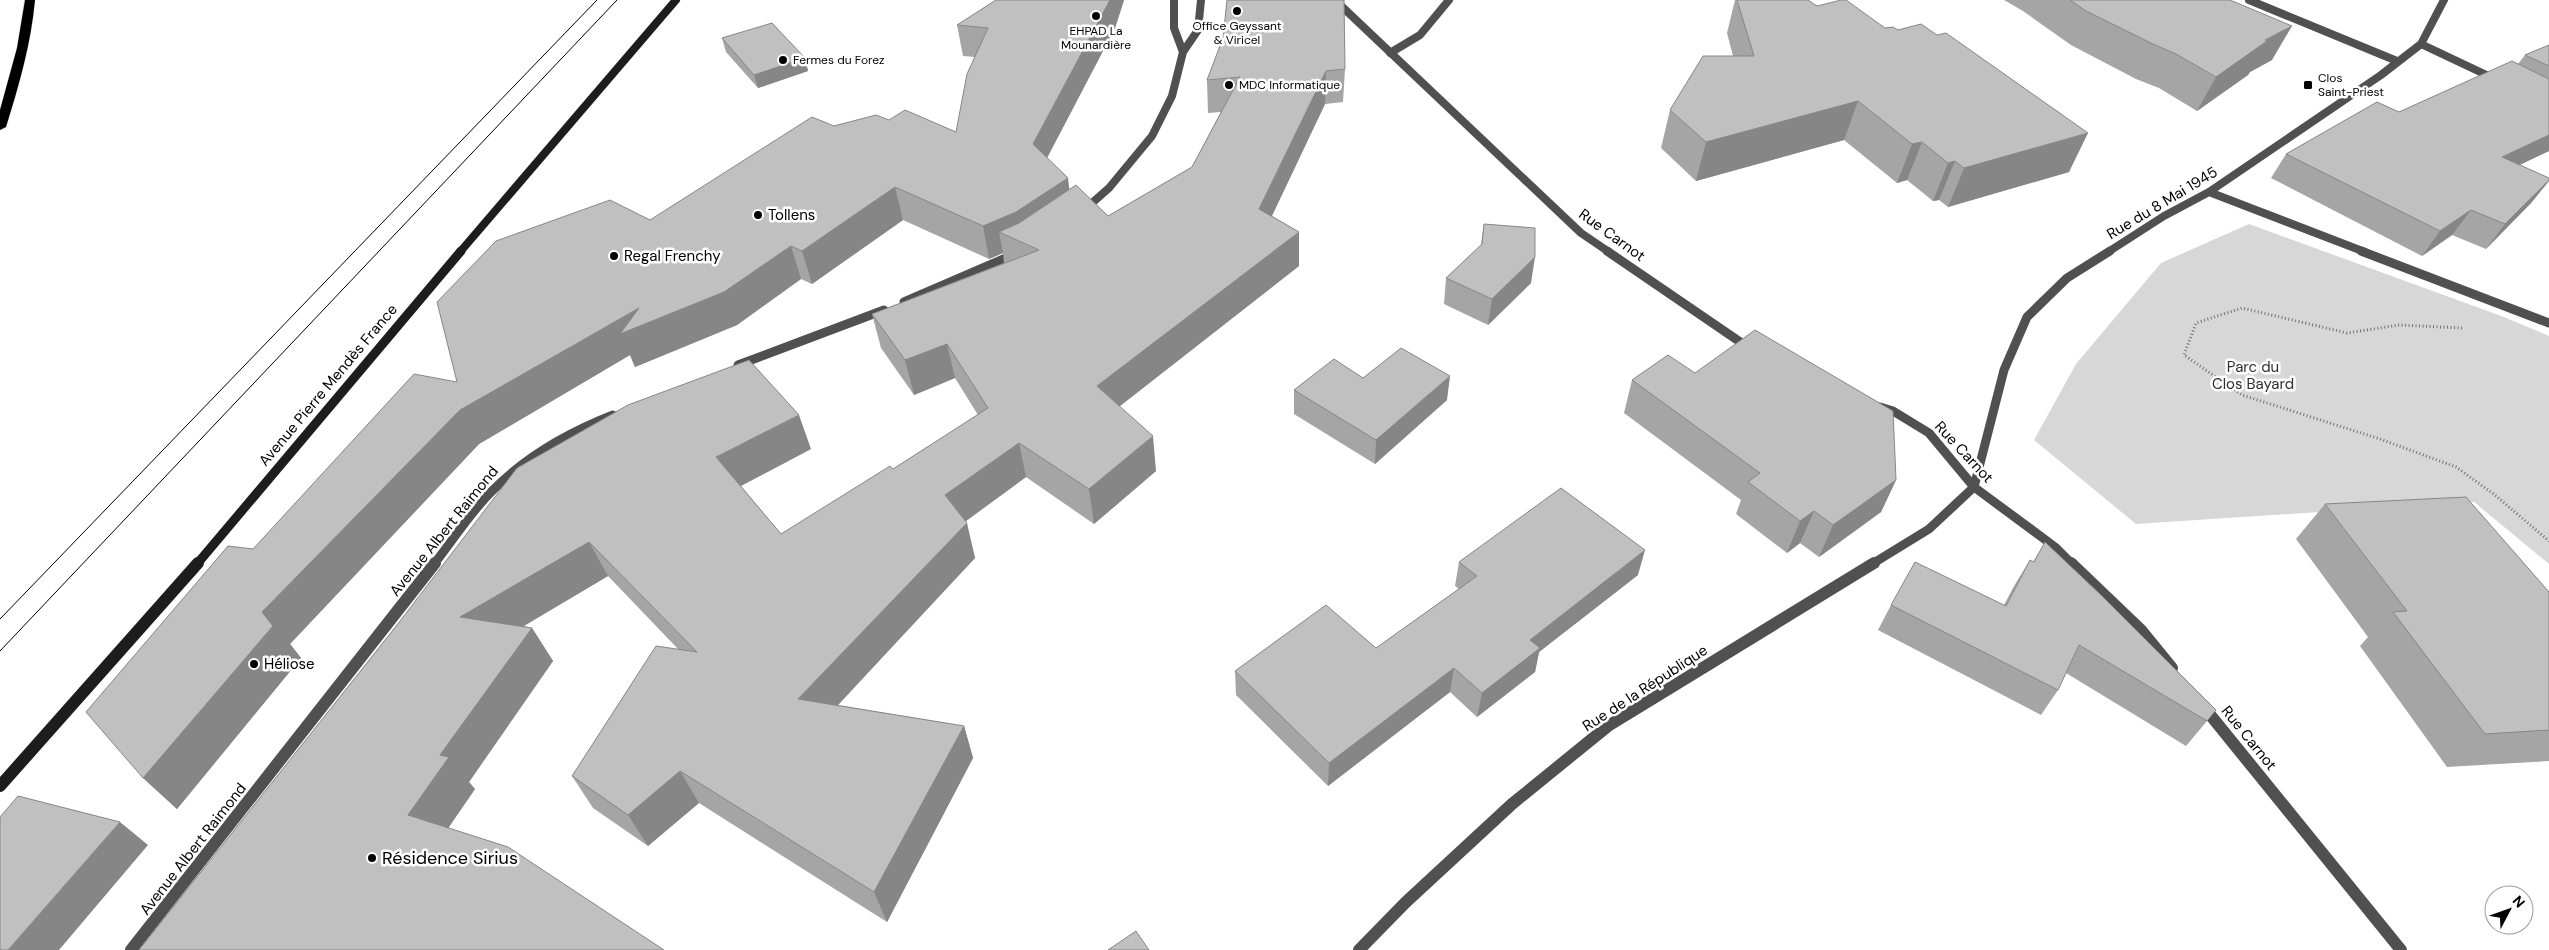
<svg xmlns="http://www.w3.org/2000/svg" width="2549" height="950" font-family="'DM Sans',sans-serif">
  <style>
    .green { fill: #d7d7d7 }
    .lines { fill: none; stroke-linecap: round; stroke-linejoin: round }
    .motorway-casing { stroke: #dbdbdb; stroke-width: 1 }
    .path { stroke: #727272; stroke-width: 3; stroke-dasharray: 1 2.5; stroke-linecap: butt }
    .minor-far2 { stroke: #505050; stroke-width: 8 }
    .minor-far1 { stroke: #505050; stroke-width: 9 }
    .minor { stroke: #505050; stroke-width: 12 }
    .tertiary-far2 { stroke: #505050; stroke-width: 8 }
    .tertiary-far1 { stroke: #505050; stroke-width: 9 }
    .tertiary { stroke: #505050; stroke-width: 12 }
    .secondary-far2 { stroke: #1d1d1d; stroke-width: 8 }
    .secondary-far1 { stroke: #1d1d1d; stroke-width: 9 }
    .secondary { stroke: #1d1d1d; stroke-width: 12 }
    .motorway { fill: #000; fill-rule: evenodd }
    .tram { stroke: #000; stroke-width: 1 }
    .wall { fill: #a5a5a5 }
    .shaded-wall { fill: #868686 }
    .building { fill: #c0c0c0; stroke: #868686 }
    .poi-dot { fill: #000; stroke: #fff; stroke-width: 2 }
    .labels { text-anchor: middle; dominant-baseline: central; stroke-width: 5; stroke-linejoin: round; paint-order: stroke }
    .far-poi-label { font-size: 12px; fill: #000; stroke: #fff; text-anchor: start }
    .street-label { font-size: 15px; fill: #000; stroke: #fff }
    .poi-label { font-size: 15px; fill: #000; stroke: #fff; text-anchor: start }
    .park-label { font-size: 15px; fill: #2e2e2e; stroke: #fff }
    .near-poi-label { font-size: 18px; fill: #000; stroke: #fff; text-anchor: start }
  </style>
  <rect width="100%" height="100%" fill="#fff"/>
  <!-- green -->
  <path class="green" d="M2249,224L2504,317L2549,336V564L2474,502L2136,524L2034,440L2076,364L2161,263Z"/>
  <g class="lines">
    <!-- motorway casing -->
    <g class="motorway-casing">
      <path id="motorway" d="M25,0H35C31,44 19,85 6,127L0,130V110L17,48Z"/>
    </g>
    <!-- path -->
    <path class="path" d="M2462,328L2399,325L2347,333L2242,308L2196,323L2184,355L2242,395L2380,439L2456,467L2495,495L2549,541"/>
    <!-- minor-far2 -->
    <path class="minor-far2" d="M1335,0L1581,233L1609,252
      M2249,0L2397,61
      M2421,44L2495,79
      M1390,53L1420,35L1449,0
      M2209,192L2365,252
      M2108,252L2164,216L2209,192L2381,75L2421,44L2444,0"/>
    <!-- minor-far1 -->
    <path class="minor-far1" d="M1607,251L1749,348
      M2361,251L2549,323
      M1880,407L1893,411L1929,433L1974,487L2055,547L2072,564
      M1974,487L2004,370L2027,317L2067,278L2110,251
      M1872,564L1929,529L1974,487"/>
    <!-- minor -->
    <path class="minor" d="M2071,563L2141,630L2172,668
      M2203,706L2401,950
      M1359,950L1406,902L1512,804L1608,726L1874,563"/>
    <!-- tertiary-far2 -->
    <path class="tertiary-far2" d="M1174,0V28L1183,52
      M1084,210L1109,188L1152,136L1172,96L1183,52L1198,30L1201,0"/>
    <!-- tertiary-far1 -->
    <path class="tertiary-far1" d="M904,302L1015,254
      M738,365L884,310
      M434,564C453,540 470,513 491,492C526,456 567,433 613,415"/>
    <!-- tertiary -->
    <path class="tertiary" d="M131,950L435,563"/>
    <!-- secondary-far2 -->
    <path class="secondary-far2" d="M460,252L676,0"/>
    <!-- secondary-far1 -->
    <path class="secondary-far1" d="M197,564L461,251"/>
    <!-- secondary -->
    <path class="secondary" d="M0,786L198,563"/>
    <!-- motorway -->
    <use href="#motorway" class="motorway"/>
    <!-- tram -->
    <path class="tram" d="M0,619L597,0
      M0,651L617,0"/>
  </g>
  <!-- wall -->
  <path class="wall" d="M996,0H1124L1115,28L1047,158L1069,189L1108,216L1192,167L1221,112L1208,113L1207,80L1345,69L1343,102L1325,104L1272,216L1299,232V266L1119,406L1156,471L1094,524L1026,477L965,521L975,558L837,705L964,726L973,758L887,922L699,803L648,846L593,808L572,776L679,650L608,576L524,626L532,628L553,661L469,782L475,789L448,828L139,950L397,625L811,449L741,486L781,534L893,469L978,415L955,378L914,395L881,348L872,314L1004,263L1003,253L989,259L903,220L812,284L801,279L737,325L635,367L630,355L479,444L290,644L301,658L177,809L143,778L253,549L457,382L650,220L834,126L889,120L956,132L975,57L963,56L957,25Z
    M1735,0H1808L2069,172L1948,207L1939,200L1933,201L1907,180L1897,183L1844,140L1696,181L1661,148L1670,110L1733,56L1727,33Z
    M2004,0H2230L2272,60L2250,72L2248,75L2197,111L2159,88L2136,79L2071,45L2023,11Z
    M722,38L805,58L808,71L758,88L726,52Z
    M2549,45V151L2519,165L2549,181L2531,203L2486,249L2452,235L2422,256L2271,178L2286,154L2399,112L2518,64L2525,55Z
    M1484,224L1531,283L1488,325L1444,304L1446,278L1481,245Z
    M1695,373L1896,480L1881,512L1819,557L1800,543L1787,553L1736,514L1741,500L1624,413L1632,380Z
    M1363,378L1447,400L1375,464L1294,414V390Z
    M2325,504L2549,592V761L2447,767L2360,646L2368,637L2296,539Z
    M2045,542L2207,721L2186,746L2066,673L2058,690L2041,715L1878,630L1891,605H2004L2014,586L2030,560L2033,562Z
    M1459,562L1638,575L1539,652L1535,672L1477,717L1450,692L1328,786L1236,695L1235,671L1376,648L1459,589L1455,586Z"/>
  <!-- shaded-wall -->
  <path class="shaded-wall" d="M1110,0H1124L1115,28L1037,177L1033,144Z
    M2292,26L2272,60L2250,72L2248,75L2197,111L2216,77L2265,40Z
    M805,58L808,71L758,88L754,75Z
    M1326,71L1325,104L1259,243V209Z
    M1858,101L1844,140L1696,181L1706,142Z
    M2088,133L2069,172L1948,207L1964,168Z
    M2549,135V151L2484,182L2502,157Z
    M1922,142L1907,180L1897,183L1912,144Z
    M1955,161L1939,200L1933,201L1948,163Z
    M1068,178L1072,211L999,232L1003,253L989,259L983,226Z
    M2549,181L2531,203L2486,249L2505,224Z
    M895,187L903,220L812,284L802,251Z
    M2471,210L2452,235L2422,256L2440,231Z
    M1299,232V266L1101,421L1097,386Z
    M791,246L801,279L737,325L635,367L630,355L479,444L290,644L301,658L177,809L143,778L262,612L460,410L639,308Z
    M1535,257L1531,283L1488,325L1492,299Z
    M947,344L955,378L914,395L905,360Z
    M1450,376L1447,400L1375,464L1376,440Z
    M799,415L811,449L731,491L716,457Z
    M1153,436L1156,471L1094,524L1089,489Z
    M1019,443L1026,477L954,530L945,495Z
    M1896,480L1881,512L1819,557L1833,525Z
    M1814,511L1800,543L1787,553L1800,521Z
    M967,523L975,558L813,732L798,699Z
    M589,542L608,576L483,650L460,617Z
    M1645,550L1638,575L1539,652L1535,672L1477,717L1482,693L1530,640Z
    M532,628L553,661L469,782L475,789L436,846L408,815L440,755Z
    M1454,668L1450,692L1328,786L1329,763Z
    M964,726L973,758L887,922L874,892Z
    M680,771L699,803L648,846L628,815Z
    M120,822L148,845L59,950H8Z"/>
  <!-- building -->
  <path class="building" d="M996,0H1110L1033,144L1068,178L1016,212L983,226L895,187L802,251L791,246L724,292L620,334L639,308L460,410L262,612L273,626L143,778L86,712L228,546L253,549L414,374L457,382L437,302L496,241L610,200L650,220L812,117L834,126L876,115L889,120L905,110L956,132L967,74L988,28L957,25Z
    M1227,0H1344L1345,69L1326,71L1259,209L1299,232L1097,386L1153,436L1089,489L1019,443L945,495L967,523L798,699L964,726L874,892L680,771L628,815L572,776L656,646L697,652L589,542L460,617L532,628L440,755L449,757L408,815L508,847L664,950H139L397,625L517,468L628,405L749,360L799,415L716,457L781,534L890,466L893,469L988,408L947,344L905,360L872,314L1039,250L999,232L1019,223L1076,185L1108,216L1192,167L1240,77L1207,80L1223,38Z
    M1737,0H1808L1817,6L1841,0H1846L1885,28L1893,27L1898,30L1921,24L1937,35L1946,33L2088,133L1964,168L1955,161L1948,163L1922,142L1912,144L1858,101L1706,142L1670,110L1703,56H1754Z
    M2070,0H2230L2292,26L2265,40L2267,41L2216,77L2176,54L2153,44L2086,11Z
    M772,23L805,58L754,75L722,38Z
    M2549,45V66L2525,55Z
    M2512,61L2549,79V135L2502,157L2549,178V180L2505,224L2471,210L2440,231L2286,154L2377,102L2399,112Z
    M1484,224L1535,228V257L1492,299L1446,278L1482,244Z
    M1755,330L1893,411L1896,480L1833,525L1814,511L1800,521L1748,482L1760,473L1632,380L1668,355L1695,373Z
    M1401,348L1450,376L1376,440L1294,390L1334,359L1363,378Z
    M1561,488L1645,550L1530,640L1540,648L1482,693L1454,668L1329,763L1235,671L1326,605L1376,648L1477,576L1459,562Z
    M2466,497L2549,592V730L2485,734L2393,612L2407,611L2325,504Z
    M2045,542L2101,595L2216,710L2207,721L2079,645L2058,690L1891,605L1915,562L2006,606L2030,560L2034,562Z
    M18,796L120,822L8,950H0V817Z
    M1136,931L1149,950H1108Z"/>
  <!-- markers -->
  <g class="poi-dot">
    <circle cx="1237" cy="11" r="5"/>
    <circle cx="1096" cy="16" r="5"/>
    <circle cx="783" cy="60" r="5"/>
    <circle cx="1229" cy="85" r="5"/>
    <rect x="2303" y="80" width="10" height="10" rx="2.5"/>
    <circle cx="758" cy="215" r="5"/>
    <circle cx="614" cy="256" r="5"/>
    <circle cx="254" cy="664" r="5"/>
    <circle cx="372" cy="858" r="5"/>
  </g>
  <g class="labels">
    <!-- far-poi labels -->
    <g class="far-poi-label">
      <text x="1237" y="26" text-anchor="middle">Office Geyssant<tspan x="1237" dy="14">&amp; Viricel</tspan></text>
      <text x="1096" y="31" text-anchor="middle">EHPAD La<tspan x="1096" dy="14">Mounardière</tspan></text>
      <text x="793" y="60">Fermes du Forez</text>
      <text x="2318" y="78">Clos<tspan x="2318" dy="14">Saint-Priest</tspan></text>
      <text x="1239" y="85">MDC Informatique</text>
    </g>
    <!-- street labels -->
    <g class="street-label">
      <text transform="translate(2162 203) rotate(-31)">Rue du 8 Mai 1945</text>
      <text transform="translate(1612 235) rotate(36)">Rue Carnot</text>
      <text transform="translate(328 385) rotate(-50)">Avenue Pierre Mendès France</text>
      <text transform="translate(1964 452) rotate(47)">Rue Carnot</text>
      <text transform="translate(444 531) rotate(-51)">Avenue Albert Raimond</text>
      <text transform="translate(1645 688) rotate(-33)">Rue de la République</text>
      <text transform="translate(2249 738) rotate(51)">Rue Carnot</text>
      <text transform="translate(193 849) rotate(-52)">Avenue Albert Raimond</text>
    </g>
    <!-- poi labels -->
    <g class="poi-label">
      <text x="768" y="215">Tollens</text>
      <text x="624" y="256">Regal Frenchy</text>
      <text x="264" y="664">Héliose</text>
    </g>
    <!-- park labels -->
    <g class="park-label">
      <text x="2253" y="367">Parc du<tspan x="2253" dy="17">Clos Bayard</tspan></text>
    </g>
    <!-- near-poi labels -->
    <g class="near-poi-label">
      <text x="382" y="858">Résidence Sirius</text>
    </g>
  </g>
  <!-- north arrow -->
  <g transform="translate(2509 910) rotate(49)"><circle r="24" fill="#ffffff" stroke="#999999"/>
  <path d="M0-4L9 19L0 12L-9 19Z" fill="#000000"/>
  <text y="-8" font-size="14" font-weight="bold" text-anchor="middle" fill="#000000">N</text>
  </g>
</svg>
